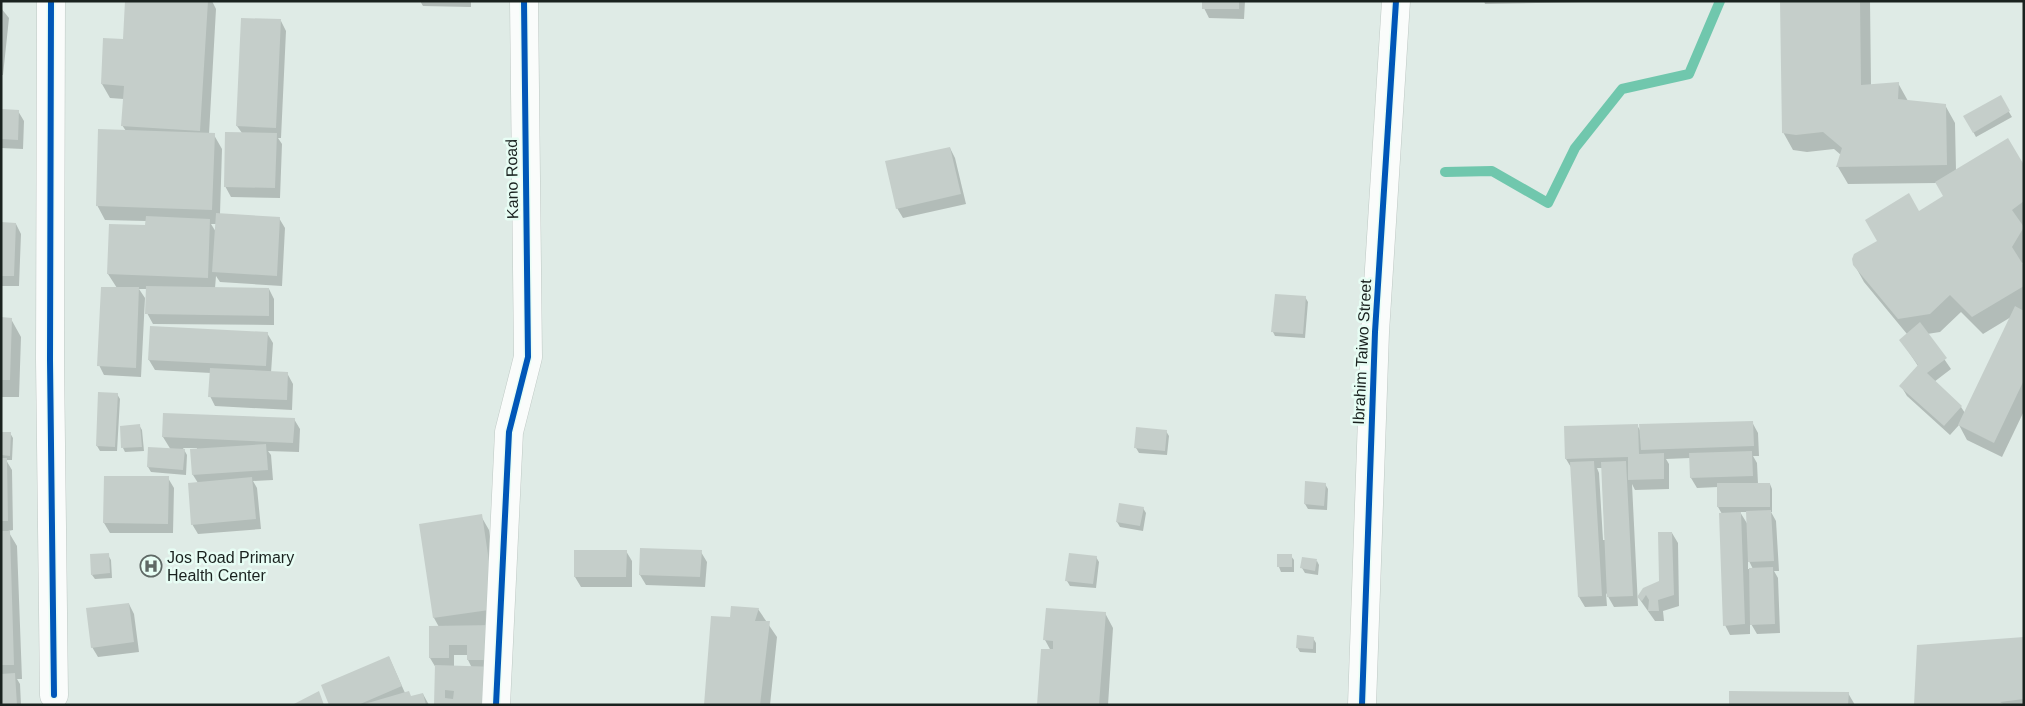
<svg xmlns="http://www.w3.org/2000/svg" width="2025" height="706" font-family="Helvetica,sans-serif">
  <style>
    .shadow { fill: #0003; fill-rule: evenodd }
    .lines { fill: none; stroke-linecap: round; stroke-linejoin: round }
    .stream { stroke: #70c7ad; stroke-width: 10 }
    .building { fill: #c5ceca; fill-rule: evenodd }
    .street-casing { stroke: #bec8c4; stroke-width: 29 }
    .street { stroke: #fafcfb; stroke-width: 28 }
    .cycleway-casing { stroke: #e7fdf4; stroke-width: 9 }
    .cycleway { stroke: #0057b8; stroke-width: 6 }
    .labels { text-anchor: middle; dominant-baseline: central; stroke-width: 5; stroke-linejoin: round; paint-order: stroke }
    .street-label { font-size: 16px; fill: #1a221f; stroke: #e7fdf4 }
    .poi-label { font-size: 16px; fill: #1a221f; stroke: #e7fdf4; text-anchor: start }
  </style>
  <rect width="100%" height="100%" fill="#dfebe6"/>
  <!-- shadow -->
  <path class="shadow" d="M127,1H212L216,9L209,134L214,135L222,149L220,214L279,218L285,228L282,286L220,282L216,276L215,288L269,289L274,299V325L153,324L147,313V289H139L145,298L141,377L104,375L99,365L117,288L108,274L146,227V221L105,220L97,205L126,131L122,125L124,99L110,98L102,84L124,41ZM211,224H217L216,232Z
    M420,1H471V7L423,6Z
    M1204,1H1245L1244,19L1209,18L1204,8Z
    M1484,1H1586V2L1485,4Z
    M1781,1H1870L1871,85L1898,83L1908,101L1945,105L1955,123L1956,171L2024,167V261L2021,265L2024,269V310L2022,311L2024,312V411L2002,457L1967,440L1959,425L1950,435L1907,396L1901,386L1918,366L1901,340L1907,334L1864,282L1854,264L1879,242L1919,212L1945,197L1937,183L1848,184L1838,167L1841,155L1834,149L1807,152L1793,150L1783,132ZM1961,312L1983,334L2011,317L1965,413L1961,407L1934,382L1951,369L1927,334L1940,332Z
    M1,8L9,18L3,75H1Z
    M242,19L281,21L286,31L281,138H278L282,144L280,198L231,197L225,186L242,133L237,126Z
    M2000,97L2012,117L1976,137L1965,117Z
    M1,110L18,111L24,121L23,149L1,148Z
    M950,148L955,158L966,204L903,218L897,208Z
    M1,224H16L21,234L19,286H1Z
    M1305,297L1308,302L1305,338L1275,336L1273,332Z
    M1,319H11L21,337L19,397H1Z
    M267,333L273,343L271,373H287L293,384L292,410L215,406L210,396L211,373L155,370L149,360Z
    M117,394L120,399L117,451H100L97,446Z
    M164,414L294,419L300,429L299,452L268,451L271,455L273,480L253,481L257,488L261,529L198,534L192,524L198,483L193,475L197,448H183L187,455L186,475L151,472L148,467L149,448L171,450L163,437Z
    M1752,422L1758,433L1759,456H1753L1757,463L1758,484H1770L1772,489V512H1771L1776,521L1779,571H1774L1778,578L1780,633L1757,634L1750,622V634L1730,635L1725,625L1722,514L1718,507V487L1697,488L1691,478L1690,458L1666,459L1669,464V489L1635,490L1632,484L1638,606L1614,607L1606,593L1607,606L1585,607L1579,597L1572,469L1566,459L1637,425L1641,432ZM1597,468H1602L1605,540H1603L1599,473ZM1740,512H1747L1748,525ZM1748,559L1753,569H1748Z
    M139,425L142,430L144,451L125,452L123,448Z
    M1166,431L1169,436L1167,455L1139,453L1136,448Z
    M1,433H10L13,438L12,460H6L12,470L13,530L8,531L17,546L22,679H17L20,684L21,705H1Z
    M168,478L174,488L173,533H110L104,523Z
    M1307,483L1325,484L1328,489L1327,510L1308,509L1305,504Z
    M1143,508L1146,513L1143,531L1120,527L1117,522Z
    M481,516L489,530L503,623L502,705H435L436,668L430,658L439,627L434,618L420,525ZM454,655H468V660L472,668L454,667Z
    M1672,533L1678,543L1679,606L1663,611L1664,621H1655L1638,597L1660,582Z
    M626,551L632,561V587H581L575,577Z
    M701,552L707,562L705,587L646,585L640,575Z
    M108,555L111,560L112,578L95,579L92,575Z
    M1291,556L1294,560V572H1281L1279,567Z
    M1096,557L1099,562L1096,588L1070,586L1067,581Z
    M1317,561L1319,565L1318,575L1305,573L1302,568Z
    M129,604L134,614L139,652L98,657L92,647Z
    M758,609L777,637L770,705H705L731,619Z
    M1105,613L1113,628L1108,705H1038L1051,651L1045,640Z
    M1313,638L1316,643V653L1300,652L1297,647Z
    M2024,638V705H1915Z
    M389,657L405,693L411,697L423,694L429,705H331Z
    M1848,693L1855,705H1730Z"/>
  <g class="lines">
    <!-- stream -->
    <path class="stream" d="M1445,172L1492,171L1548,203L1575,148L1622,89L1689,74L1720,1"/>
  </g>
  <!-- building -->
  <path class="building" d="M125,1H208L200,131L121,126L124,86L101,84L103,38L123,39Z
    M1202,1H1239V9H1202Z
    M1780,1H1860L1861,85L1899,82L1898,99L1946,104L1947,165L1836,167L1842,148L1823,132L1796,135L1782,133Z
    M241,18L281,19L276,128L236,126Z
    M2001,95L2010,111L1973,133L1963,116Z
    M1,109L19,110L18,140L1,139Z
    M98,129L215,133L212,210L96,206Z
    M225,132L277,133L275,188L224,187Z
    M2008,138L2024,165V201L2012,210L2024,227L2012,247L2024,266V286L1972,317L1950,295L1930,314L1898,319L1853,265L1852,259L1854,254L1877,241L1865,220L1909,193L1919,211L1943,196L1935,182Z
    M950,147L961,194L896,209L885,161Z
    M216,213L280,217L277,276L212,272Z
    M146,216L210,219L208,278L107,274L109,224L145,225Z
    M1,222L16,223L14,276H1Z
    M146,286L269,288V316L145,314Z
    M101,287H139L136,368L97,366Z
    M1275,294L1306,296L1303,334L1271,332Z
    M2015,306L2024,311V380L1994,443L1958,425Z
    M1,317L12,318L10,380H1Z
    M1920,322L1947,358L1927,373L1962,406L1944,426L1899,386L1918,365L1899,340Z
    M150,326L268,332L266,366L148,360Z
    M210,368L288,372L287,400L208,397Z
    M98,392L118,393L115,447L96,446Z
    M163,413L295,418L293,443L162,437Z
    M1753,421L1754,446L1641,450L1639,424Z
    M140,424L142,447L121,448L120,426Z
    M1638,424L1639,454L1664,453V479L1628,480V457L1565,459L1564,426Z
    M1136,427L1167,430L1165,451L1134,448Z
    M1,432H11L10,456L1,455Z
    M266,444L268,470L192,475L190,449Z
    M148,447L185,449L183,470L147,467Z
    M1752,451L1753,476L1690,478L1689,453Z
    M1,458H7L8,521H1Z
    M1594,461L1602,596L1578,597L1570,462Z
    M1626,461L1633,596L1607,597L1601,462Z
    M104,476H169L168,524L103,523Z
    M252,477L256,519L191,525L188,483Z
    M1305,481L1326,483L1324,506L1304,504Z
    M1717,483H1770V507H1717Z
    M1119,503L1144,507L1140,526L1116,522Z
    M1771,510L1774,561L1748,562L1746,511Z
    M1741,512L1745,624L1723,626L1719,513Z
    M482,514L496,609L433,618L419,524Z
    M1,531H10L14,665H1Z
    M1658,532H1672L1674,595L1658,600L1659,611H1648L1649,600L1646,595L1642,601L1637,597L1643,588L1659,581Z
    M640,548L702,550L700,577L639,575Z
    M574,550H627L626,577H574Z
    M109,553L110,573L91,575L90,554Z
    M1069,553L1097,556L1093,584L1065,581Z
    M1277,554H1292V567H1277Z
    M1302,557L1317,559L1315,571L1300,568Z
    M1773,567L1775,624L1750,625L1749,568Z
    M129,603L134,642L91,648L86,608Z
    M731,606L759,608L755,621H770L760,705H704L711,616L730,617Z
    M1046,608L1106,612L1099,705H1037L1041,649H1053V641L1043,640Z
    M495,625V660H467V645H449V658H429V626Z
    M1297,635L1314,637L1313,649L1296,648Z
    M2024,637V699L2000,702L2005,705H1914L1917,645Z
    M389,656L402,686L358,705H329L321,685Z
    M435,665L498,667L496,705H434ZM445,690L454,691L453,699L445,698Z
    M15,673L17,705H1V674Z
    M319,691L324,705H292Z
    M409,691L411,696L423,693L426,705H361Z
    M1729,691L1849,692L1848,705H1729Z"/>
  <g class="lines">
    <!-- street casing -->
    <g class="street-casing">
      <path id="street" d="M51,1L50,360L54,695
        M496,705L509,432L528,357L524,1
        M1362,705L1375,332L1396,1"/>
    </g>
    <!-- street -->
    <use href="#street" class="street"/>
    <!-- cycleway casing -->
    <g class="cycleway-casing">
      <path id="cycleway" d="M51,1L50,360L54,695
        M496,705L509,432L528,357L524,1
        M1362,705L1375,332L1396,1"/>
    </g>
    <!-- cycleway -->
    <use href="#cycleway" class="cycleway"/>
  </g>
  <!-- icons -->
  <defs>
    <g id="hospital-ring" transform="scale(1.125)"><circle r="9.5" fill="#e7fdf4" stroke="#5f6865" stroke-width="1.5"/><path d="M-5-5h3v3.5h4V-5h3V5h-3V1.5h-4V5h-3Z" fill="#5f6865"/></g>
  </defs>
  <g fill-rule="evenodd">
    <use href="#hospital-ring" x="151" y="566"/>
  </g>
  <g class="labels">
    <!-- street labels -->
    <g class="street-label">
      <text transform="translate(512 179) rotate(-91)">Kano Road</text>
      <text transform="translate(1362 352) rotate(-87)">Ibrahim Taiwo Street</text>
    </g>
    <!-- poi labels -->
    <g class="poi-label">
      <text x="167" y="557">Jos Road Primary<tspan x="167" dy="18">Health Center</tspan></text>
    </g>
  </g>
  <!-- border -->
  <rect width="2025" height="706" fill="none" stroke="#1a221f" stroke-width="5"/>
</svg>
